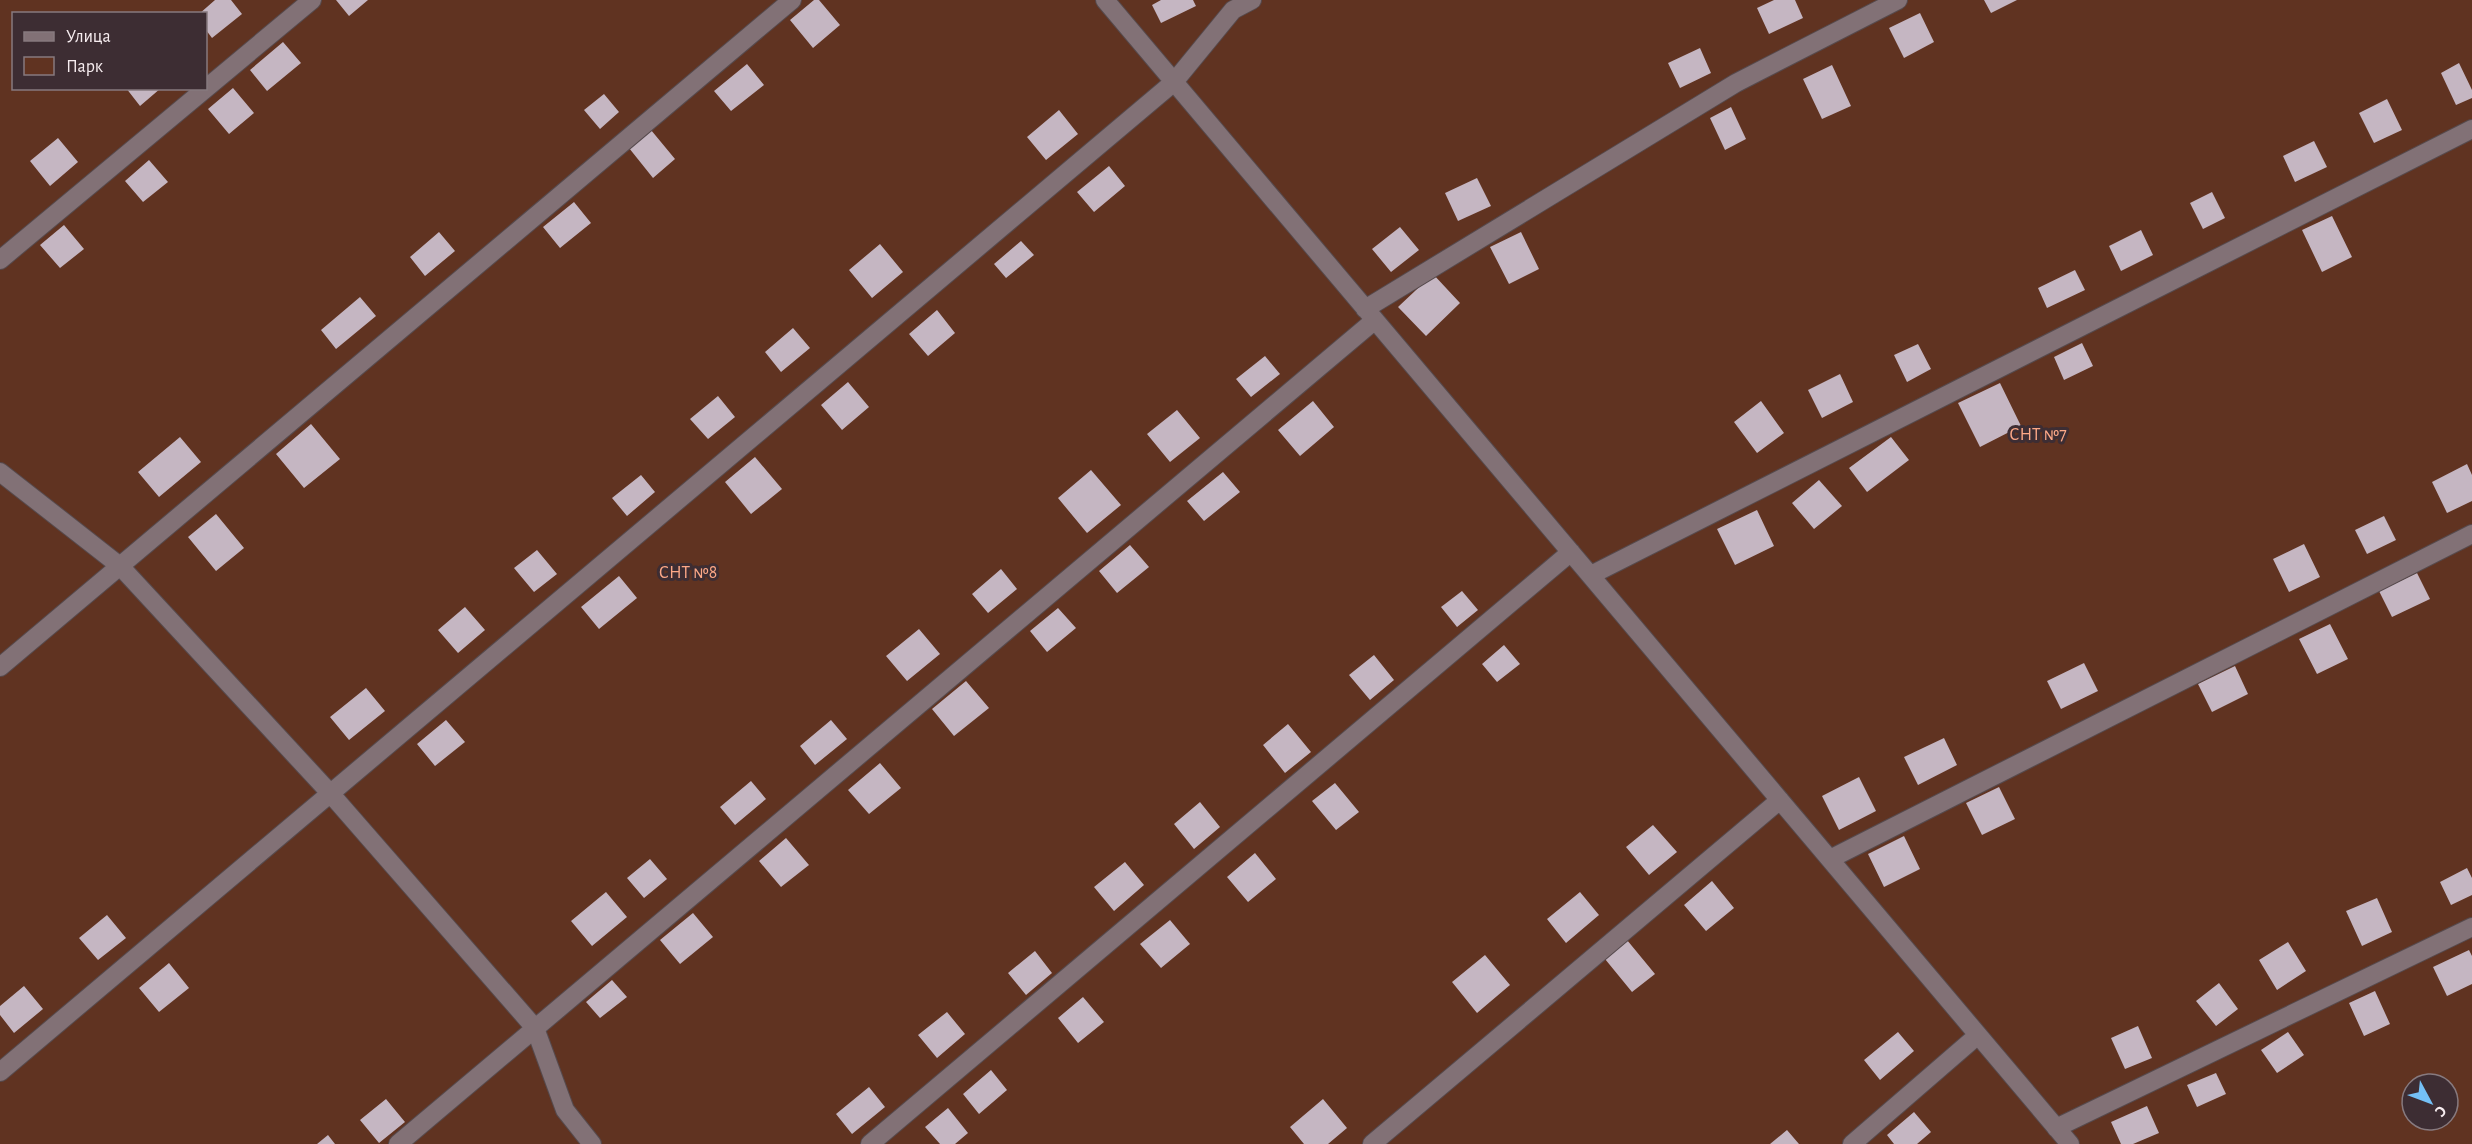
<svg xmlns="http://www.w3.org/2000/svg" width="2472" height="1144" font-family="'Alegreya Sans',sans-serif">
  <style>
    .green { fill: #603321; fill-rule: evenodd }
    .building { fill: #c5b6c2 }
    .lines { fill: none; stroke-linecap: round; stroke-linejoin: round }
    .minor-casing { stroke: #564a4d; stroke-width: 20 }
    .minor { stroke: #827176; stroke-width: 18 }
    .labels { text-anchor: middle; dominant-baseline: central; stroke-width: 6; stroke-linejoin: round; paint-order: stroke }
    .park-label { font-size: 18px; fill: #fda887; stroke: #3d2d33 }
  </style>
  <rect width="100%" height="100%" fill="#3d2d33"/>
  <!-- green -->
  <path class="green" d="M0,0H2472V1144H0ZM14,14H206V88H14ZM2412,1084H2448V1120H2412Z"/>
  <!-- building -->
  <path class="building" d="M215,0H231L242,14L212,38L206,30V14H199Z
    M336,0H368L349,16Z
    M814,0H819L840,25L813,48L790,20Z
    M1161,0H1193L1196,6L1161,23L1152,5Z
    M1774,0H1795L1803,18L1769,34L1757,8Z
    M1984,0H2017L1991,13Z
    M1920,13L1934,42L1904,58L1889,28Z
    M283,42L301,63L267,91L250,70Z
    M1700,48L1711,73L1680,88L1668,63Z
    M2459,63L2472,90V98L2456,105L2441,73Z
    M747,64L764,85L731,111L714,91Z
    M1832,65L1851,106L1822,119L1803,79Z
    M126,88H161L140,106Z
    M233,88L254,113L229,134L208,109Z
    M604,94L619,112L600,129L584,110Z
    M2387,99L2402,130L2374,143L2359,113Z
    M1731,107L1746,139L1725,150L1710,118Z
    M1059,110L1078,134L1046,160L1027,137Z
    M651,130L675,159L653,178L629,148Z
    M58,138L78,162L50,186L30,161Z
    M2314,141L2327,167L2295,182L2283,156Z
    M149,160L168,182L143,202L125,181Z
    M1109,166L1125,186L1094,212L1077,192Z
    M1477,178L1491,206L1458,221L1445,193Z
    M2212,192L2225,218L2203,229L2190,203Z
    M574,202L591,223L560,248L543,227Z
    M2332,216L2352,257L2322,272L2302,230Z
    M64,225L84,249L60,268L40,245Z
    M1400,227L1419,250L1391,272L1372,249Z
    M2141,230L2153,255L2121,271L2109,246Z
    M439,232L455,251L425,276L410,257Z
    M1521,232L1539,269L1509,284L1490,247Z
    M1021,241L1034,255L1006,278L994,264Z
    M880,244L903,272L872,298L849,270Z
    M2075,270L2085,290L2047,308L2038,288Z
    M1433,274L1460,303L1426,336L1398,307Z
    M360,297L376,316L336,349L321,330Z
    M937,310L955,333L928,356L909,334Z
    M793,328L810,348L781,372L765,352Z
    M2082,343L2093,366L2064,380L2054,357Z
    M1918,344L1931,369L1907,382L1894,355Z
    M1265,356L1280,374L1251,397L1236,379Z
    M1840,374L1853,402L1822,418L1808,390Z
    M848,382L869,407L842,430L821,405Z
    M2000,383L2021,426L1980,447L1958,403Z
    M718,396L735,417L708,439L690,419Z
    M1313,401L1334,427L1300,456L1278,430Z
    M1761,401L1784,433L1757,453L1734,422Z
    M1177,410L1200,438L1170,462L1147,434Z
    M311,424L340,459L304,488L276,454Z
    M180,437L201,462L159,497L138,472Z
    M1891,437L1909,460L1867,492L1849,468Z
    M755,457L782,489L751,514L725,482Z
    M2467,464L2472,475V501L2447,513L2432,482Z
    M1091,470L1121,505L1087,533L1058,498Z
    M1223,472L1240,492L1204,521L1187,501Z
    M641,475L655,492L627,516L612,498Z
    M1819,480L1842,506L1814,529L1792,503Z
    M1757,510L1774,546L1735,565L1717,529Z
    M216,514L244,548L216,571L188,537Z
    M2384,516L2396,540L2367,554L2355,530Z
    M2304,544L2320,577L2289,592L2273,559Z
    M1130,545L1149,567L1117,593L1099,571Z
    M537,550L557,574L534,592L514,568Z
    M1001,569L1017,589L988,613L972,594Z
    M2417,573L2430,599L2392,617L2379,591Z
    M619,576L637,598L599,629L581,607Z
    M1462,591L1478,610L1457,627L1441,607Z
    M465,607L485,630L458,653L438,630Z
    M1058,608L1076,628L1047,652L1030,631Z
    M2330,624L2348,659L2317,674L2299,639Z
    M919,629L940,654L907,681L886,656Z
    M1504,645L1520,664L1497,682L1482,664Z
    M1374,655L1394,680L1370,700L1349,675Z
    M2084,663L2098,691L2061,709L2047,681Z
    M2235,666L2248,694L2212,712L2198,684Z
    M966,681L989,708L954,736L932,709Z
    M366,688L385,711L349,740L330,717Z
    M446,720L465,742L435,766L417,744Z
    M831,720L847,739L815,765L800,746Z
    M1288,724L1311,752L1285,773L1263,745Z
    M1944,738L1957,765L1918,785L1904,757Z
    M880,763L901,788L869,814L848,790Z
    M1859,777L1876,811L1839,830L1822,796Z
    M751,781L766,799L735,825L720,807Z
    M1335,783L1359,812L1336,830L1312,801Z
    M1999,787L2015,819L1982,835L1966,803Z
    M1200,802L1220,827L1194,849L1174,824Z
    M1653,825L1677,852L1649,875L1626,847Z
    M1904,836L1920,869L1884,887L1868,854Z
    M786,838L809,865L781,887L759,861Z
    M1255,853L1276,879L1248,902L1227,877Z
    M650,859L667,879L644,898L627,878Z
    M1125,862L1144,885L1114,911L1094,887Z
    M2467,868L2472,878V895L2451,905L2440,882Z
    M1712,881L1734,908L1706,931L1684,905Z
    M606,892L627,917L592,946L571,921Z
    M1580,892L1599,915L1566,943L1547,919Z
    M2377,898L2392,932L2362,946L2346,911Z
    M693,913L713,937L680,964L660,940Z
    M107,915L126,938L98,960L79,938Z
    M1170,920L1190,944L1161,968L1140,944Z
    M1627,940L1655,974L1632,992L1605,959Z
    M2288,942L2306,971L2277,990L2259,960Z
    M2469,950L2472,956V984L2447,996L2433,967Z
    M1035,951L1052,973L1026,995L1008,973Z
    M1485,955L1510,985L1477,1013L1452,982Z
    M169,963L189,988L159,1012L139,988Z
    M612,980L627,997L600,1018L586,1002Z
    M2219,983L2238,1009L2216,1026L2196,1001Z
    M24,986L43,1009L14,1033L0,1015V1006Z
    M2375,991L2390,1024L2364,1036L2349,1003Z
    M1083,997L1104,1022L1078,1043L1058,1018Z
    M947,1012L965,1034L937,1058L918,1035Z
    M2138,1026L2152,1058L2125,1069L2111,1038Z
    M1898,1032L1914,1051L1880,1080L1864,1060Z
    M2288,1032L2304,1055L2277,1073L2261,1050Z
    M991,1070L1007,1090L979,1114L963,1094Z
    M2216,1073L2226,1094L2197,1107L2187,1085Z
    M869,1087L885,1107L852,1134L836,1114Z
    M386,1099L405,1122L379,1143L360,1120Z
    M1323,1099L1347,1128L1328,1144H1304L1290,1127Z
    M2147,1106L2159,1133L2133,1144H2121L2111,1122Z
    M948,1108L968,1133L955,1144H940L925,1127Z
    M1914,1112L1931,1132L1917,1144H1894L1887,1135Z
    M1787,1130L1799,1144H1770Z
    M328,1135L335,1144H317Z"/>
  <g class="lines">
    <!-- minor casing -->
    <g class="minor-casing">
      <path id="minor" d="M1105,0L2070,1144
        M0,260L312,0
        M1365,309L1736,83L1898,0
        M0,472L120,566L330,793L535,1028L565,1110L592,1144
        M1591,575L2472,129
        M0,667L792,0
        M1830,859L2472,534
        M0,1072L1174,82L1233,10L1252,0
        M2056,1128L2472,927
        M398,1144L1375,320
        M870,1144L1571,552
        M1372,1144L1780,800
        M1852,1144L1978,1035"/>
    </g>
    <!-- minor -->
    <use href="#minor" class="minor"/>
  </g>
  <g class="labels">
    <!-- park labels -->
    <g class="park-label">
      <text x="2038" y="435">СНТ №7</text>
      <text x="688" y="573">СНТ №8</text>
    </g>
  </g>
  <!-- legend -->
  <rect x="12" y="12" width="195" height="78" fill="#3d2d33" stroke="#877a7f" stroke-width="1.5"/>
  <rect x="24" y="32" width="30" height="9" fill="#827176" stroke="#877a7f" stroke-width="1.5"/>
  <text x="66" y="42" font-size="18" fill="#f7edf0">Улица</text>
  <rect x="24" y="57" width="30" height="18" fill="#603321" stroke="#877a7f" stroke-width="1.5"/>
  <text x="66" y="72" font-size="18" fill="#f7edf0">Парк</text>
  <!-- north arrow -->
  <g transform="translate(2430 1102) rotate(131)"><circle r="28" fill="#3d2d33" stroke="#877a7f" stroke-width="1.5"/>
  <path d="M0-4.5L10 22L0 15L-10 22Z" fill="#74c0f6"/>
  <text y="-9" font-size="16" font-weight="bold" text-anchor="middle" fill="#f7edf0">С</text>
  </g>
</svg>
